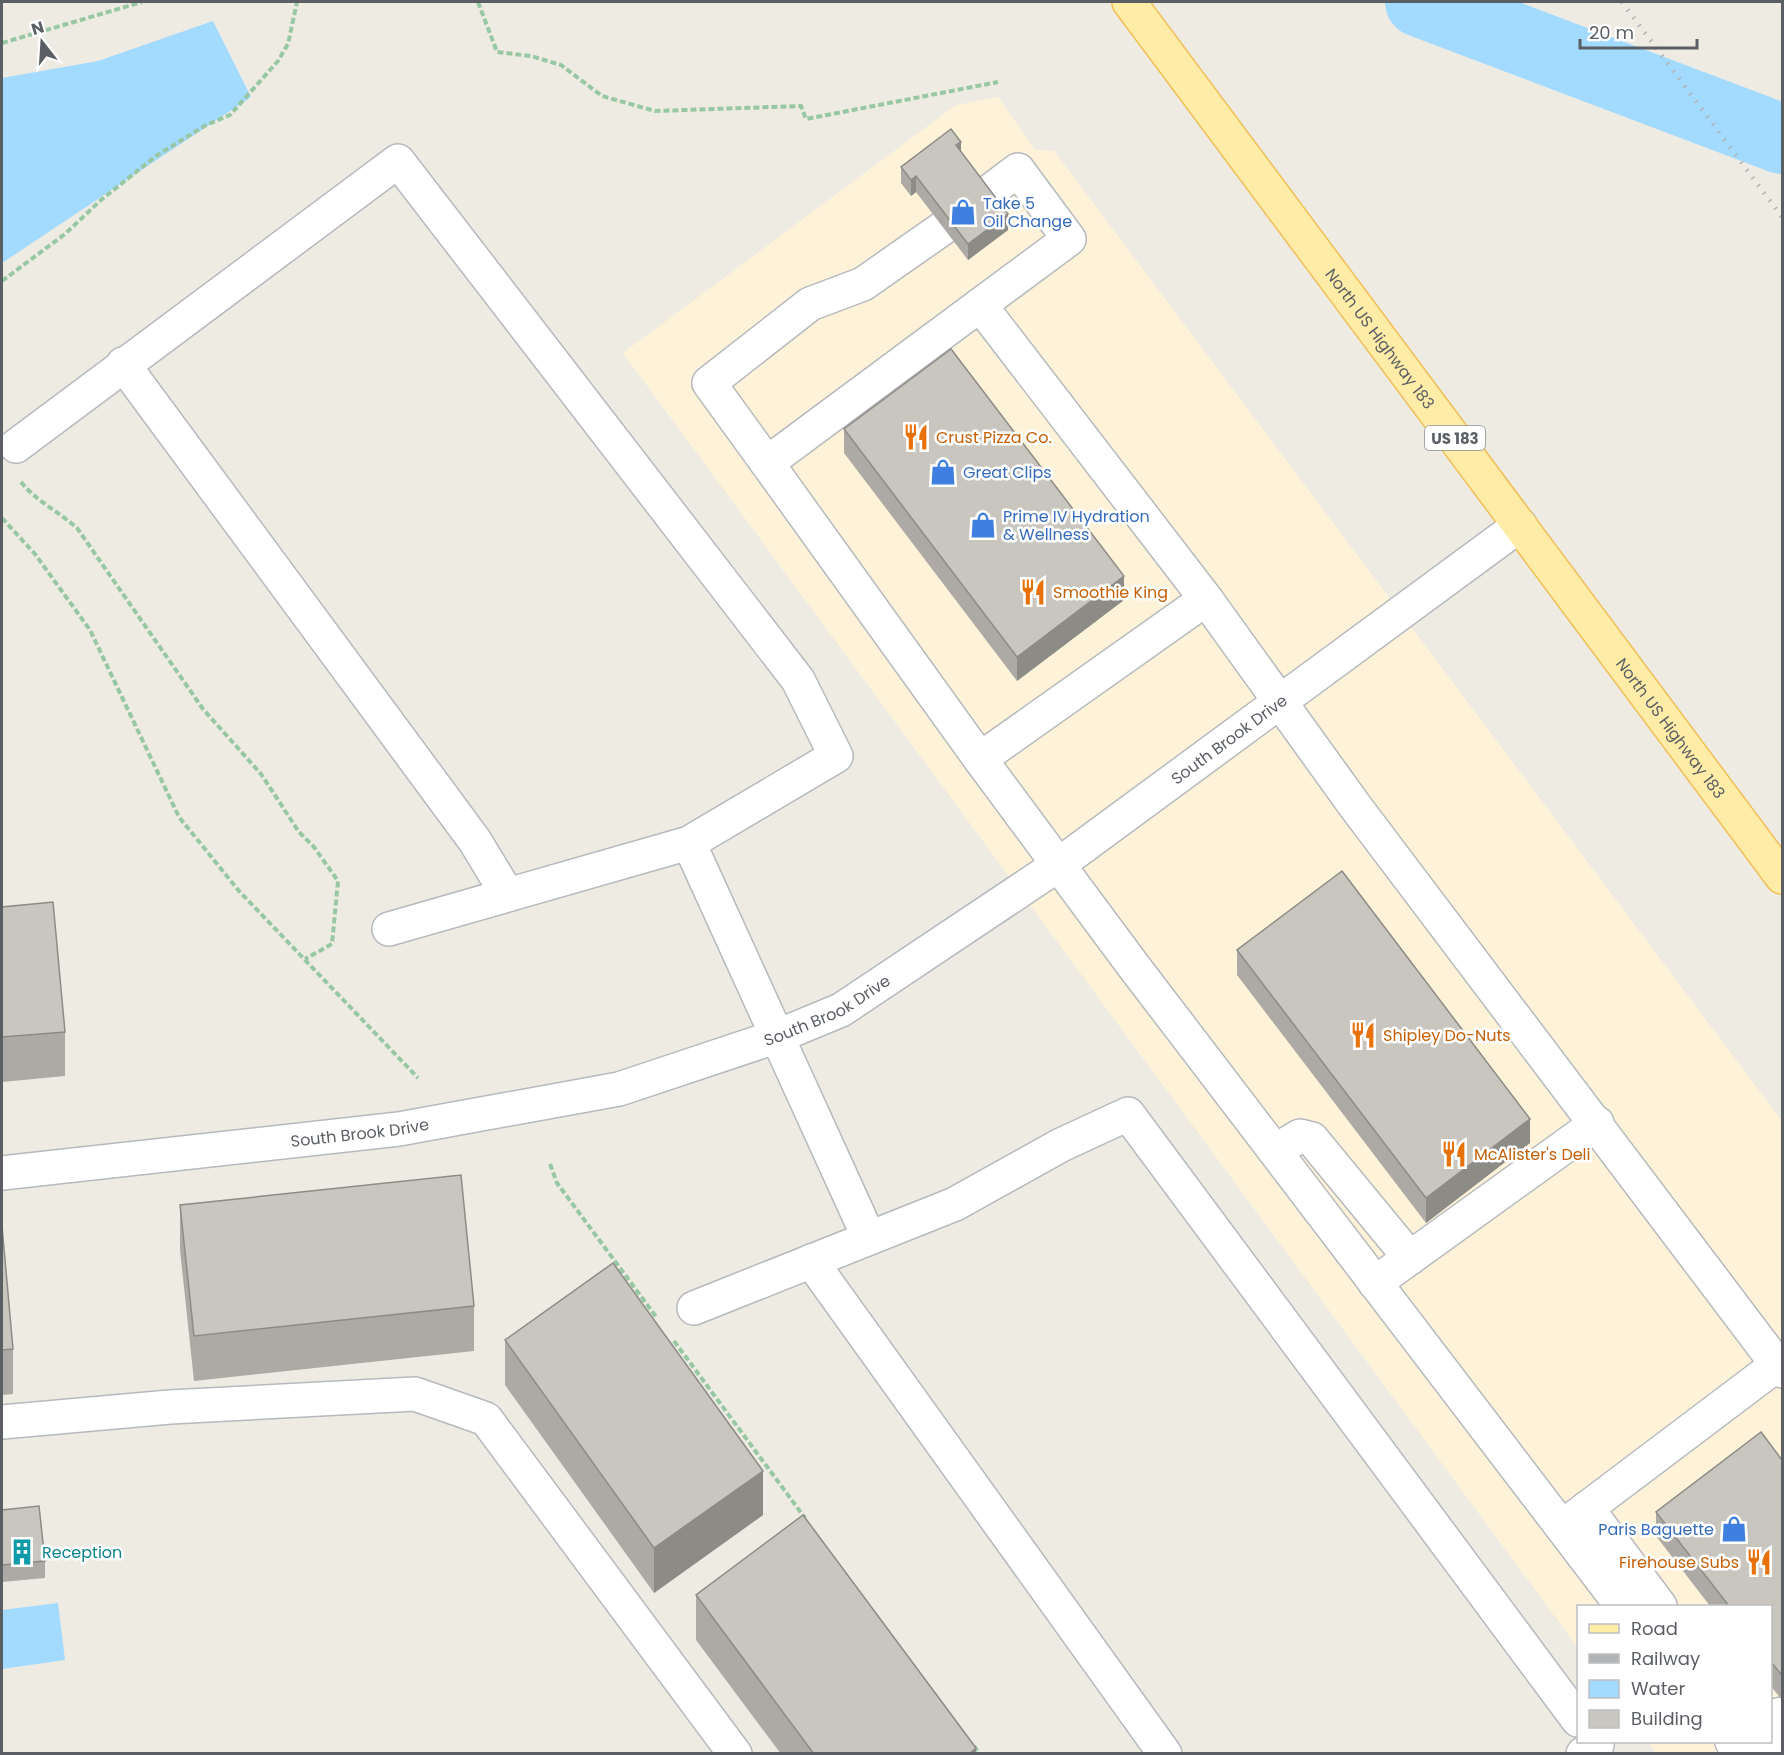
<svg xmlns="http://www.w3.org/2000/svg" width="1784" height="1755" font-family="Poppins,sans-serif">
<rect width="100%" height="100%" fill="#eeebe3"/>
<!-- commercial -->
<polygon fill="#fef3d8" points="998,97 1035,150 1054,151 1782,1121 1782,1753 1656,1753 1648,1742 1770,1742 1770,1606 1578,1606 1578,1648 623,353 956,105"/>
<!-- water -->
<g fill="#a2dbff">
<polygon points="213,21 251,97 2,263 2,78 98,61"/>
<polygon points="58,1603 65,1660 2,1669 2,1610"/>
</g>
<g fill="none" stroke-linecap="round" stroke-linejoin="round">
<!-- river -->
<polyline stroke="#a2dbff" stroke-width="70" points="1420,2 1782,139"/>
<!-- minor casing -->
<g stroke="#b6b9bd" stroke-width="36">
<g id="minor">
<polyline points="980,305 1069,239 1018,170 982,197"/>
<polyline points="123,364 475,841 507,894"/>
<polyline points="16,446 398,161 798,680 836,756 689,843 389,929"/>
<polyline points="767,463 709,383 810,304 863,284 943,228"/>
<polyline points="980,759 1206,599"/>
<polyline points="689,843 869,1238"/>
<polyline points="1275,1151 1300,1136 1312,1139 1410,1258"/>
<path id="s1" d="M2,1173L399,1129L619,1089L778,1036L841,1010L1058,865L1520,525"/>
<polyline points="811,1261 1165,1754"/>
<polyline points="1375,1283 1597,1123"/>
<polyline points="694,1308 955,1204 1061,1145 1128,1114 1578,1720"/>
<polyline points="2,1422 170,1407 415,1394 486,1419 735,1754"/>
<polyline points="1587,1508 1660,1606"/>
<polyline points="1562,1527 1782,1361"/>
<polyline points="1622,1606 1132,964 980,759 767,463 980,305 1206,599 1355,806 1782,1371"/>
<polyline points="1770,1717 1782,1714"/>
<path d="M1732,1742C1748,1751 1766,1749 1782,1743"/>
<polyline points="1583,1754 1597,1745 1595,1742"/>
</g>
</g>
<!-- major casing -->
<g stroke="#f2bf58" stroke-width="36">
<g id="major">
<path id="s2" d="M1129,2L1782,877"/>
</g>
</g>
<!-- path -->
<g stroke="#98c7a3" stroke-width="4" stroke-dasharray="6 3" stroke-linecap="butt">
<polyline points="478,2 497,52 531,56 561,65 602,96 655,111 801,106 806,119 998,82"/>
<polyline points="2,43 142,2"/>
<polyline points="2,281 65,234 101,200 156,156 206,125 230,115 278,61 288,44 297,2"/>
<path d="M21,482C36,501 59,512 77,528L203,709L261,774L299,832L314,847L338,881L332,944L305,959"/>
<polyline points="2,518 35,554 90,630 179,817 239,891 418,1078"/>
<polyline points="550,1164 557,1183 657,1318"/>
<polyline points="674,1341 805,1518"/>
<polyline points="974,1746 979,1754"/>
</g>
<!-- minor -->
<use href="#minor" stroke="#fff" stroke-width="33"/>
<!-- major -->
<use href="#major" stroke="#ffeca7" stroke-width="33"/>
<!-- rail -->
<polyline stroke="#b2b3b4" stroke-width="4.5" stroke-dasharray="1.5 8" stroke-linecap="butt" points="1622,2 1782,217"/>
</g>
<!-- wall -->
<g fill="#adaaa5">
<polygon points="961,152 1008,230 968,260 916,192 911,196 901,183 901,167"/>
<polygon points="844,429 1124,600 1017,681 844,453"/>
<polygon points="2,907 65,1032 65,1076 2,1082"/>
<polygon points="1237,950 1530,1143 1426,1223 1237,975"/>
<polygon points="180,1205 474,1306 474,1351 194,1381 180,1250"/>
<polygon points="2,1226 13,1349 13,1394 2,1395"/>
<polygon points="505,1340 763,1515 654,1593 505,1385"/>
<polygon points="1782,1460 1782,1700 1770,1685 1770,1606 1710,1606 1656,1536 1656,1512"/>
<polygon points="2,1510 45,1561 45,1578 2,1582"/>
<polygon points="696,1595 976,1754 781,1754 696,1640"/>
</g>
<!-- shaded-wall -->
<g fill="#8d8b86">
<polygon points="961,142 961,159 956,145"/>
<polygon points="916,176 916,192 911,196 911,180"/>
<polygon points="1008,214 1008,230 968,260 968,244"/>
<polygon points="1124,576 1124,600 1017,681 1017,657"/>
<polygon points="1530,1119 1530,1143 1426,1223 1426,1198"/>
<polygon points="763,1471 763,1515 654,1593 654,1548"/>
<polygon points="976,1748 976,1754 969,1754"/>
</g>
<!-- building -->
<g fill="#c9c6c0" stroke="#8d8b86" stroke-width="1.5">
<polygon points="951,129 961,142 956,145 1008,214 968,244 916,176 911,180 901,167"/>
<polygon points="951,349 1124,576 1017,657 844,429"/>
<polygon points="1342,871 1530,1119 1426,1198 1237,950"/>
<polygon points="53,902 65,1032 2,1037 2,907"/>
<polygon points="461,1175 474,1306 194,1336 180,1205"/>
<polygon points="2,1226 13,1349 2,1350"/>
<polygon points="613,1263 763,1471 654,1548 505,1340"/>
<polygon points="1761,1432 1782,1460 1782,1675 1770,1661 1770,1606 1729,1606 1656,1512"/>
<polygon points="39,1506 45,1561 2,1565 2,1510"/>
<polygon points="803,1515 976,1748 969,1754 814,1754 696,1595"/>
</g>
<!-- icons -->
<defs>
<g id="shop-bare" transform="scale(2.07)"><path d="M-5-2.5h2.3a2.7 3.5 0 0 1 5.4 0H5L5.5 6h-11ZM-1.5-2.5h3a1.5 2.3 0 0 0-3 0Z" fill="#3f7fe0" stroke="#fff" stroke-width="2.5" paint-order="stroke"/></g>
<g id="restaurant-bare" transform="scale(2.07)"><path d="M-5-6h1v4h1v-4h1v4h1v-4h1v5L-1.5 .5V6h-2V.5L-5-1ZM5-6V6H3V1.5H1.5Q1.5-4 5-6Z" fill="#e8710a" stroke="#fff" stroke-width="2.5" paint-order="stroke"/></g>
<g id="building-bare" transform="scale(2.07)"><path d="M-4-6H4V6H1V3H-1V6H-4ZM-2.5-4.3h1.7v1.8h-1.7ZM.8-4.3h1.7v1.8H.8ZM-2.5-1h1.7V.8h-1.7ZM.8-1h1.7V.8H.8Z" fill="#0f9aa8" stroke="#fff" stroke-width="2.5" paint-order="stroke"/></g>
</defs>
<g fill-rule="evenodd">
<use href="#shop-bare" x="963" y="212"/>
<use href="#restaurant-bare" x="916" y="437"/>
<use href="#shop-bare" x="943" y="472"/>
<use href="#shop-bare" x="983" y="525"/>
<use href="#restaurant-bare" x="1033" y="592"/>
<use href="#restaurant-bare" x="1363" y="1035"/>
<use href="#restaurant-bare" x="1454" y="1154"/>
<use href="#shop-bare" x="1734" y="1529"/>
<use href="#building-bare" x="22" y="1552"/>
<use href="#restaurant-bare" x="1759" y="1562"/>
</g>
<g text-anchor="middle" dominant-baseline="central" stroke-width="5" stroke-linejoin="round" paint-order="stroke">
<!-- shield labels -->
<rect fill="#fff" stroke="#8c8f92" stroke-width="1.5" x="1425" y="426" width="60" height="24" rx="4.5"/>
<g font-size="15" font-weight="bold" fill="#5b5f64">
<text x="1455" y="438">US 183</text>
</g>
<!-- shop labels -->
<g font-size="16" fill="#366cbe" stroke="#fff" text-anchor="start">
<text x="983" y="203">Take 5<tspan x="983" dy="18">Oil Change</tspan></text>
<text x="963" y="472">Great Clips</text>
<text x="1003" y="516">Prime IV Hydration<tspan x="1003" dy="18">&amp; Wellness</tspan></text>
<text x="1714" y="1529" text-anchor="end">Paris Baguette</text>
</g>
<!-- street labels -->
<g font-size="16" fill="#5b5f64" stroke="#fff">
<text stroke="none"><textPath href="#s2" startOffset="420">North US Highway 183</textPath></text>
<text stroke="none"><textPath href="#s2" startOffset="906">North US Highway 183</textPath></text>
<text stroke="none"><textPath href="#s1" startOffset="1332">South Brook Drive</textPath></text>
<text stroke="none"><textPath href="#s1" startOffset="846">South Brook Drive</textPath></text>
<text stroke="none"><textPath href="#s1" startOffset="360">South Brook Drive</textPath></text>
</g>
<!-- food labels -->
<g font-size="16" fill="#c56008" stroke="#fff" text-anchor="start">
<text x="936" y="437">Crust Pizza Co.</text>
<text x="1053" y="592">Smoothie King</text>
<text x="1383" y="1035">Shipley Do-Nuts</text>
<text x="1474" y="1154">McAlister's Deli</text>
<text x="1739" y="1562" text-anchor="end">Firehouse Subs</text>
</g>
<!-- culture labels -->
<g font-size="16" fill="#0d838f" stroke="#fff" text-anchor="start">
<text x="42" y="1552">Reception</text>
</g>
</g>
<!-- border -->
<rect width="1784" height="1755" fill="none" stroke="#5b5f64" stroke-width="6"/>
<!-- legend -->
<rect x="1577" y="1605" width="195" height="138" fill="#ffffff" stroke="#bdbfc1" stroke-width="1.5"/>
<rect x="1589" y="1624" width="30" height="9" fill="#ffeca7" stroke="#bdbfc1" stroke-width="1.5"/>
<text x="1631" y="1635" font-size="18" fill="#5b5f64">Road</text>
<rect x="1589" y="1654" width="30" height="9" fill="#b2b3b4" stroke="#bdbfc1" stroke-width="1.5"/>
<text x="1631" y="1665" font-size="18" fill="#5b5f64">Railway</text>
<rect x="1589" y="1680" width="30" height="18" fill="#a2dbff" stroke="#bdbfc1" stroke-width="1.5"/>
<text x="1631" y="1695" font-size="18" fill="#5b5f64">Water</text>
<rect x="1589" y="1710" width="30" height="18" fill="#c9c6c0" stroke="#bdbfc1" stroke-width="1.5"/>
<text x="1631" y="1725" font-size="18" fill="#5b5f64">Building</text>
<!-- north arrow -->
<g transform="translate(42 42) rotate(343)" stroke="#ffffff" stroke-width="4.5" paint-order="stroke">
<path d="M0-4.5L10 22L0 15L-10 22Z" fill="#5b5f64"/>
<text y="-9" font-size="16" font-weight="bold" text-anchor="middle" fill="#5b5f64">N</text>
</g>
<!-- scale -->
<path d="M1580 39v9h117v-9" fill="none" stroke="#5b5f64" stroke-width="3"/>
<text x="1589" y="39" font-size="18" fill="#5b5f64" stroke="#ffffff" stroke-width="4.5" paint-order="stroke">20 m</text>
</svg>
